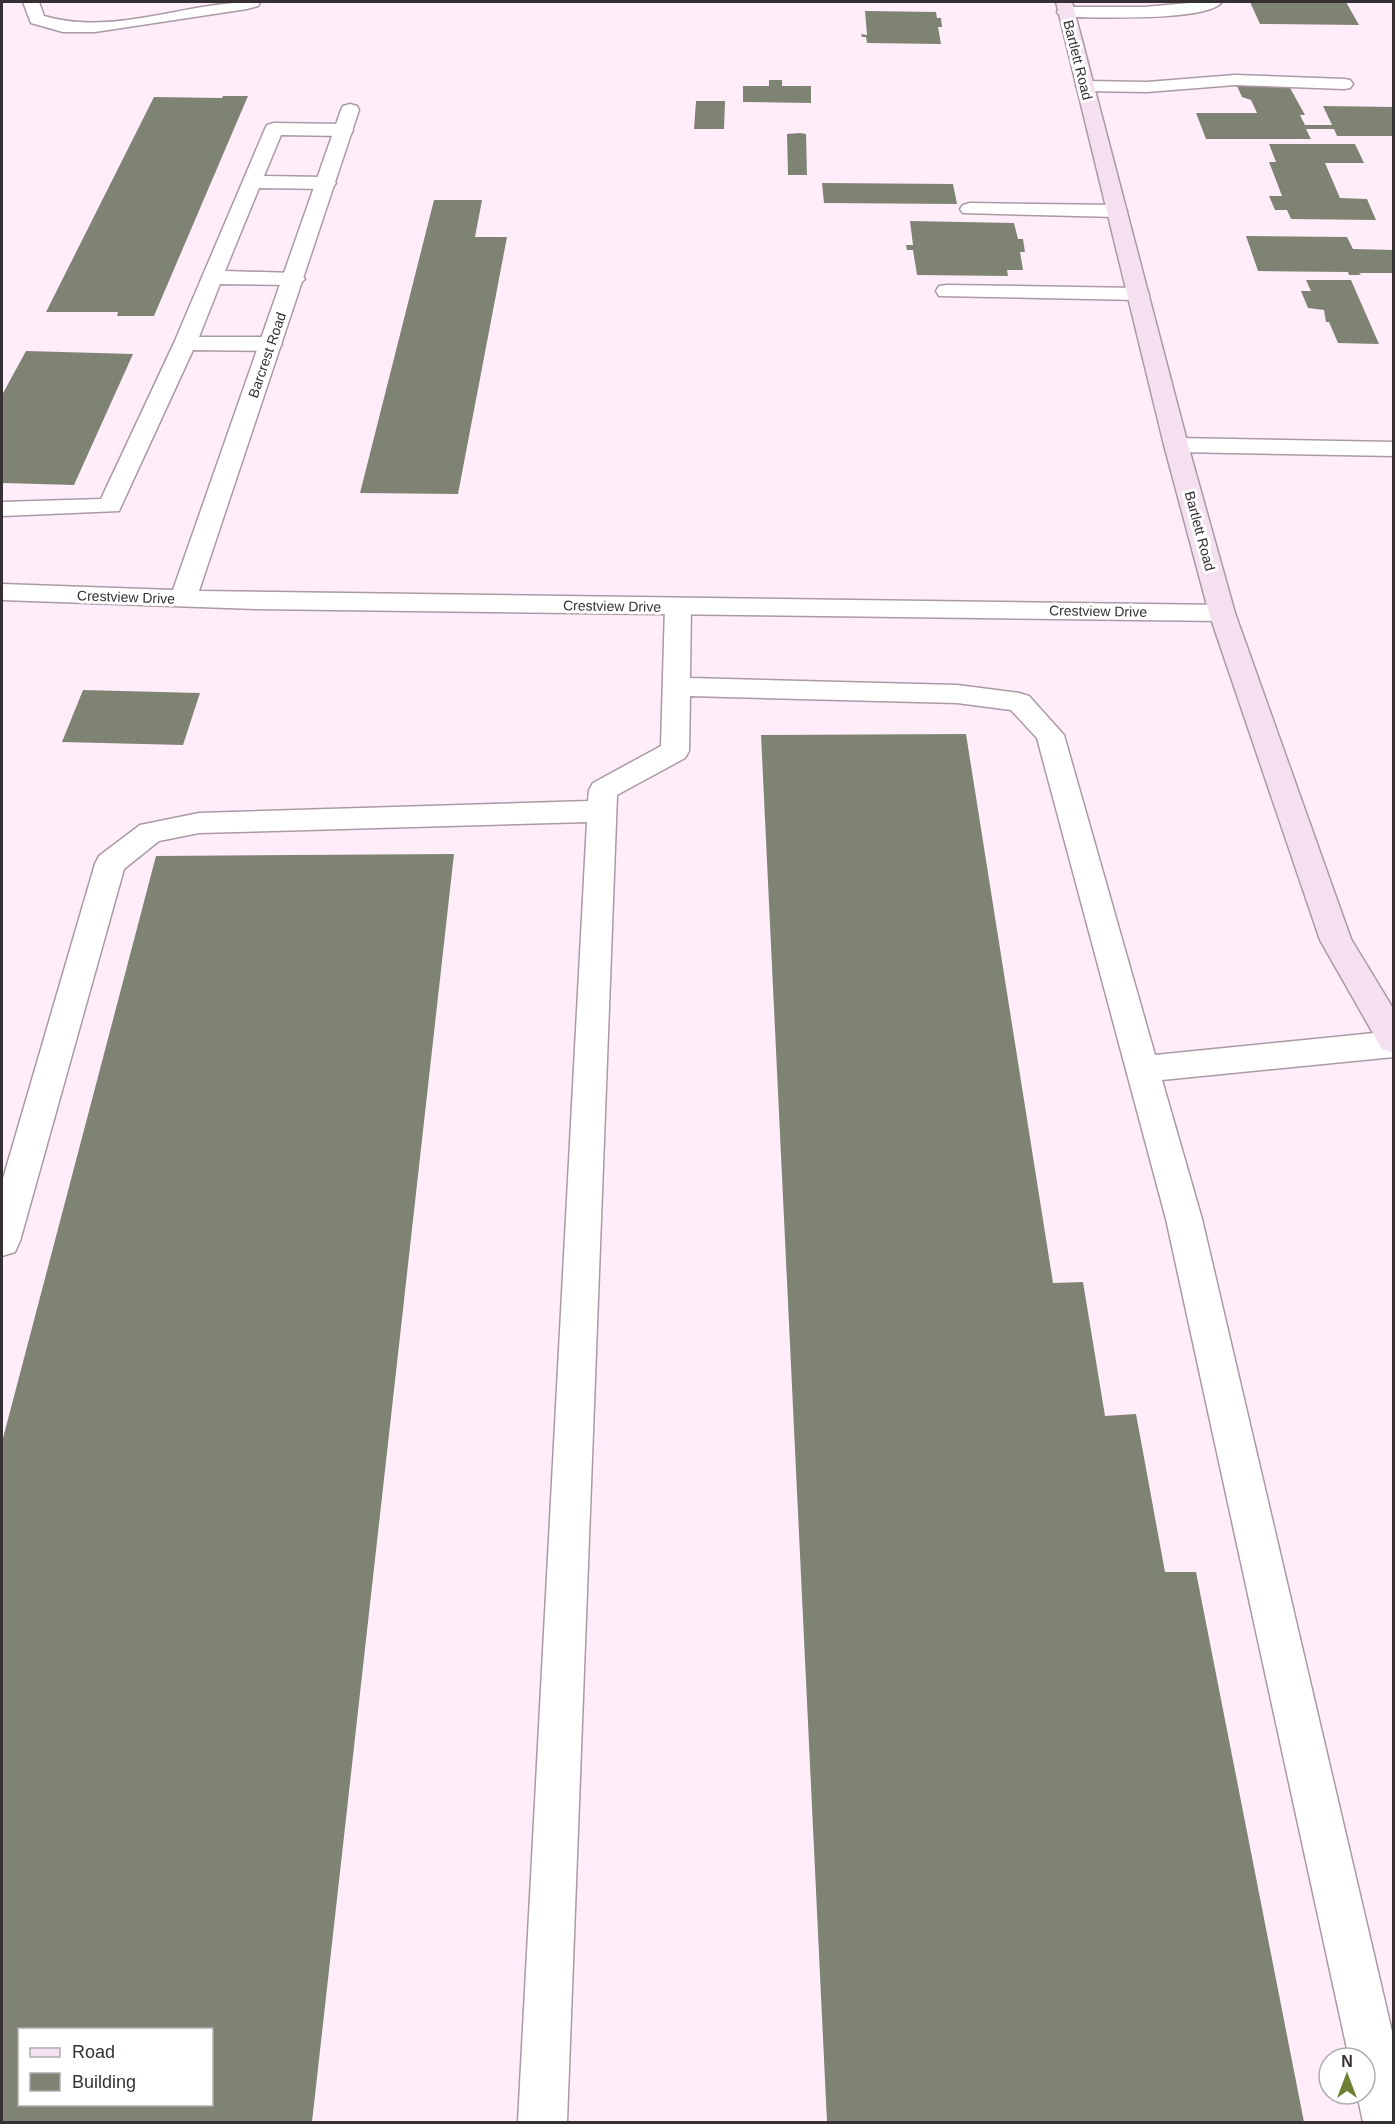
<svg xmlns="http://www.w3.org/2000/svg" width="1395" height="2124" font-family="Arial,sans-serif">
<rect width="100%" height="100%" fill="#ffeefa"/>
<!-- building -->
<g fill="#7e8374" fill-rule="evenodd">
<polygon points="1250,2 1346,2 1359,25 1260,24"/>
<polygon points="865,11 936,12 937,18 941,18 942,27 938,27 941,44 867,43 866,37 862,37 861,34 867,35"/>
<polygon points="769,80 782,80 782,86 811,86 811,103 743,102 743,86 769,86"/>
<polygon points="1237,86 1289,86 1305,115 1300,115 1305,125 1332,125 1323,106 1394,107 1394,136 1337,136 1334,129 1306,129 1311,139 1206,139 1196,113 1257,113 1251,100 1242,97"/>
<polygon points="223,96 248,96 154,316 117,316 118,312 46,312 154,97 222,98"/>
<polygon points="696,101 725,101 724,129 694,129"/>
<polygon points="800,133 806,134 807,175 788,175 787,134"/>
<polygon points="1269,144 1355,144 1364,163 1325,163 1340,198 1367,199 1376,220 1291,219 1287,210 1275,210 1269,196 1282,196 1269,162 1276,162"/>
<polygon points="822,183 953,184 957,204 824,203"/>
<polygon points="434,200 482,200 475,237 507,237 458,494 360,493"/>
<polygon points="910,221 1014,223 1018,239 1023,239 1025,252 1020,252 1023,270 1007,270 1008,276 917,275 913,250 907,250 906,245 913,245"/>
<polygon points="1246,236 1347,237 1353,249 1394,250 1394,273 1359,273 1361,275 1349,275 1348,272 1258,271"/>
<polygon points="1306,280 1351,280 1379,344 1338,343 1329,322 1326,322 1324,310 1308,308 1301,291 1311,291"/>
<polygon points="26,351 133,354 74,485 2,483 2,395"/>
<polygon points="83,690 200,693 183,745 62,742"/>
<polygon points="966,734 1053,1283 1083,1282 1105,1416 1136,1414 1165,1572 1196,1572 1304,2122 827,2122 761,735"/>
<path d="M454,854L312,2122H2V1442L156,856ZM20,2030H212V2104H20Z"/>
</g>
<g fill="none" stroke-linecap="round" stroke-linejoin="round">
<!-- lane casing -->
<g stroke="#aa9aa5" stroke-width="3">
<g id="lane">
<path d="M23,2H39L44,16C115,37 189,0 260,2L258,6L247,9L95,32H63L31,23Z"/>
<path d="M1200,2H1222C1207,22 1094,17 1066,17L1060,16L1057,12L1060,8L1066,7H1144Z"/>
<polygon points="1235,75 1344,79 1350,80 1353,84 1350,88 1344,89 1235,85 1147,92 1085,91 1079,90 1076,86 1079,82 1085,81 1147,82"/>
<polygon points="274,123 344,124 351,126 353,130 351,134 344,136 281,135 264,176 326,177 333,179 336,183 333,187 326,189 259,188 225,271 294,273 301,275 305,279 301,283 294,285 220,284 199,337 271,337 279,339 282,344 279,349 271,351 193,350 119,511 2,516 2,502 101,499 174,343 265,129 267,125"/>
<polygon points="970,203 1117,205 1124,207 1127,211 1124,215 1117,217 963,213 960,209 963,205"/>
<polygon points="947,285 1138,288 1146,289 1149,294 1146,299 1138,300 939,296 936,291 939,286"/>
<polygon points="678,598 687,600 691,606 690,678 957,685 1019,693 1029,696 1064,735 1155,1055 1394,1031 1394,1057 1162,1080 1202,1219 1394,2040 1394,2122 1363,2122 1357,2094 1365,2094 1365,2058 1349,2058 1166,1219 1037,738 1011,710 957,703 690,696 689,751 685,758 617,795 567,2122 518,2122 587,822 199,833 159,841 124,869 20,1241 15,1252 2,1256 2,1182 95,864 99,856 140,825 199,813 588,801 589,790 593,783 661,746 665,606 669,600"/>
</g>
</g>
<!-- street casing -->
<g stroke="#aa9aa5" stroke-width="3">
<g id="street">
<polygon points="350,104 357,106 359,110 199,591 1222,605 1231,607 1235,613 1231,619 1222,621 256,609 2,600 2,584 173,590 341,110 343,106"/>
<polygon points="1176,438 1394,442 1394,456 1176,452 1168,450 1164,445 1168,440"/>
</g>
</g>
<!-- secondary casing -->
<g stroke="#aa9aa5" stroke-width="3">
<polygon id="secondary" points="1056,2 1072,2 1188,445 1235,613 1351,939 1394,1010 1394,1053 1382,1049 1320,940 1209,613 1164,445"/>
</g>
<!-- lane -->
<use href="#lane" fill="#fff" fill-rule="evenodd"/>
<!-- street -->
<use href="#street" fill="#fff" fill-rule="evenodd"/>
<!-- secondary -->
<use href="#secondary" fill="#f5e0f0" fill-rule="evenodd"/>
</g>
<g text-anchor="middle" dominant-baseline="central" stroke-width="6" stroke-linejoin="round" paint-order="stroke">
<!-- far-street labels -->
<g font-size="14" fill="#363034" stroke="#fff">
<text transform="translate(1078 60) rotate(76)">Bartlett Road</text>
<text transform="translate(267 355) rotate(-71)">Barcrest Road</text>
<text transform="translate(1200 531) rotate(75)">Bartlett Road</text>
<text transform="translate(126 597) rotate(2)">Crestview Drive</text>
<text transform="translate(612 606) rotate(1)">Crestview Drive</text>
<text transform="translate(1098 611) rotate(1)">Crestview Drive</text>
</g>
</g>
<!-- border -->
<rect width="1395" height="2124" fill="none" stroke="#363034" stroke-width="6"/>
<!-- legend -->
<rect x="18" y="2028" width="195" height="78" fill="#ffffff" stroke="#afacae" stroke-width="1.5"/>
<rect x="30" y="2048" width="30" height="9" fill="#f5e0f0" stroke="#afacae" stroke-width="1.5"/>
<text x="72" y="2058" font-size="18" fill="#363034">Road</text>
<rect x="30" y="2073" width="30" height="18" fill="#7e8374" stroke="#afacae" stroke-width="1.5"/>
<text x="72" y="2088" font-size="18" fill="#363034">Building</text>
<!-- north arrow -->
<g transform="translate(1347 2076)"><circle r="28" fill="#ffffff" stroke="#afacae" stroke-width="1.5"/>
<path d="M0-4.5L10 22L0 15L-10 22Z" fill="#6c8132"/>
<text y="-9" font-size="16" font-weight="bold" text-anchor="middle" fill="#363034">N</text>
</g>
</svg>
